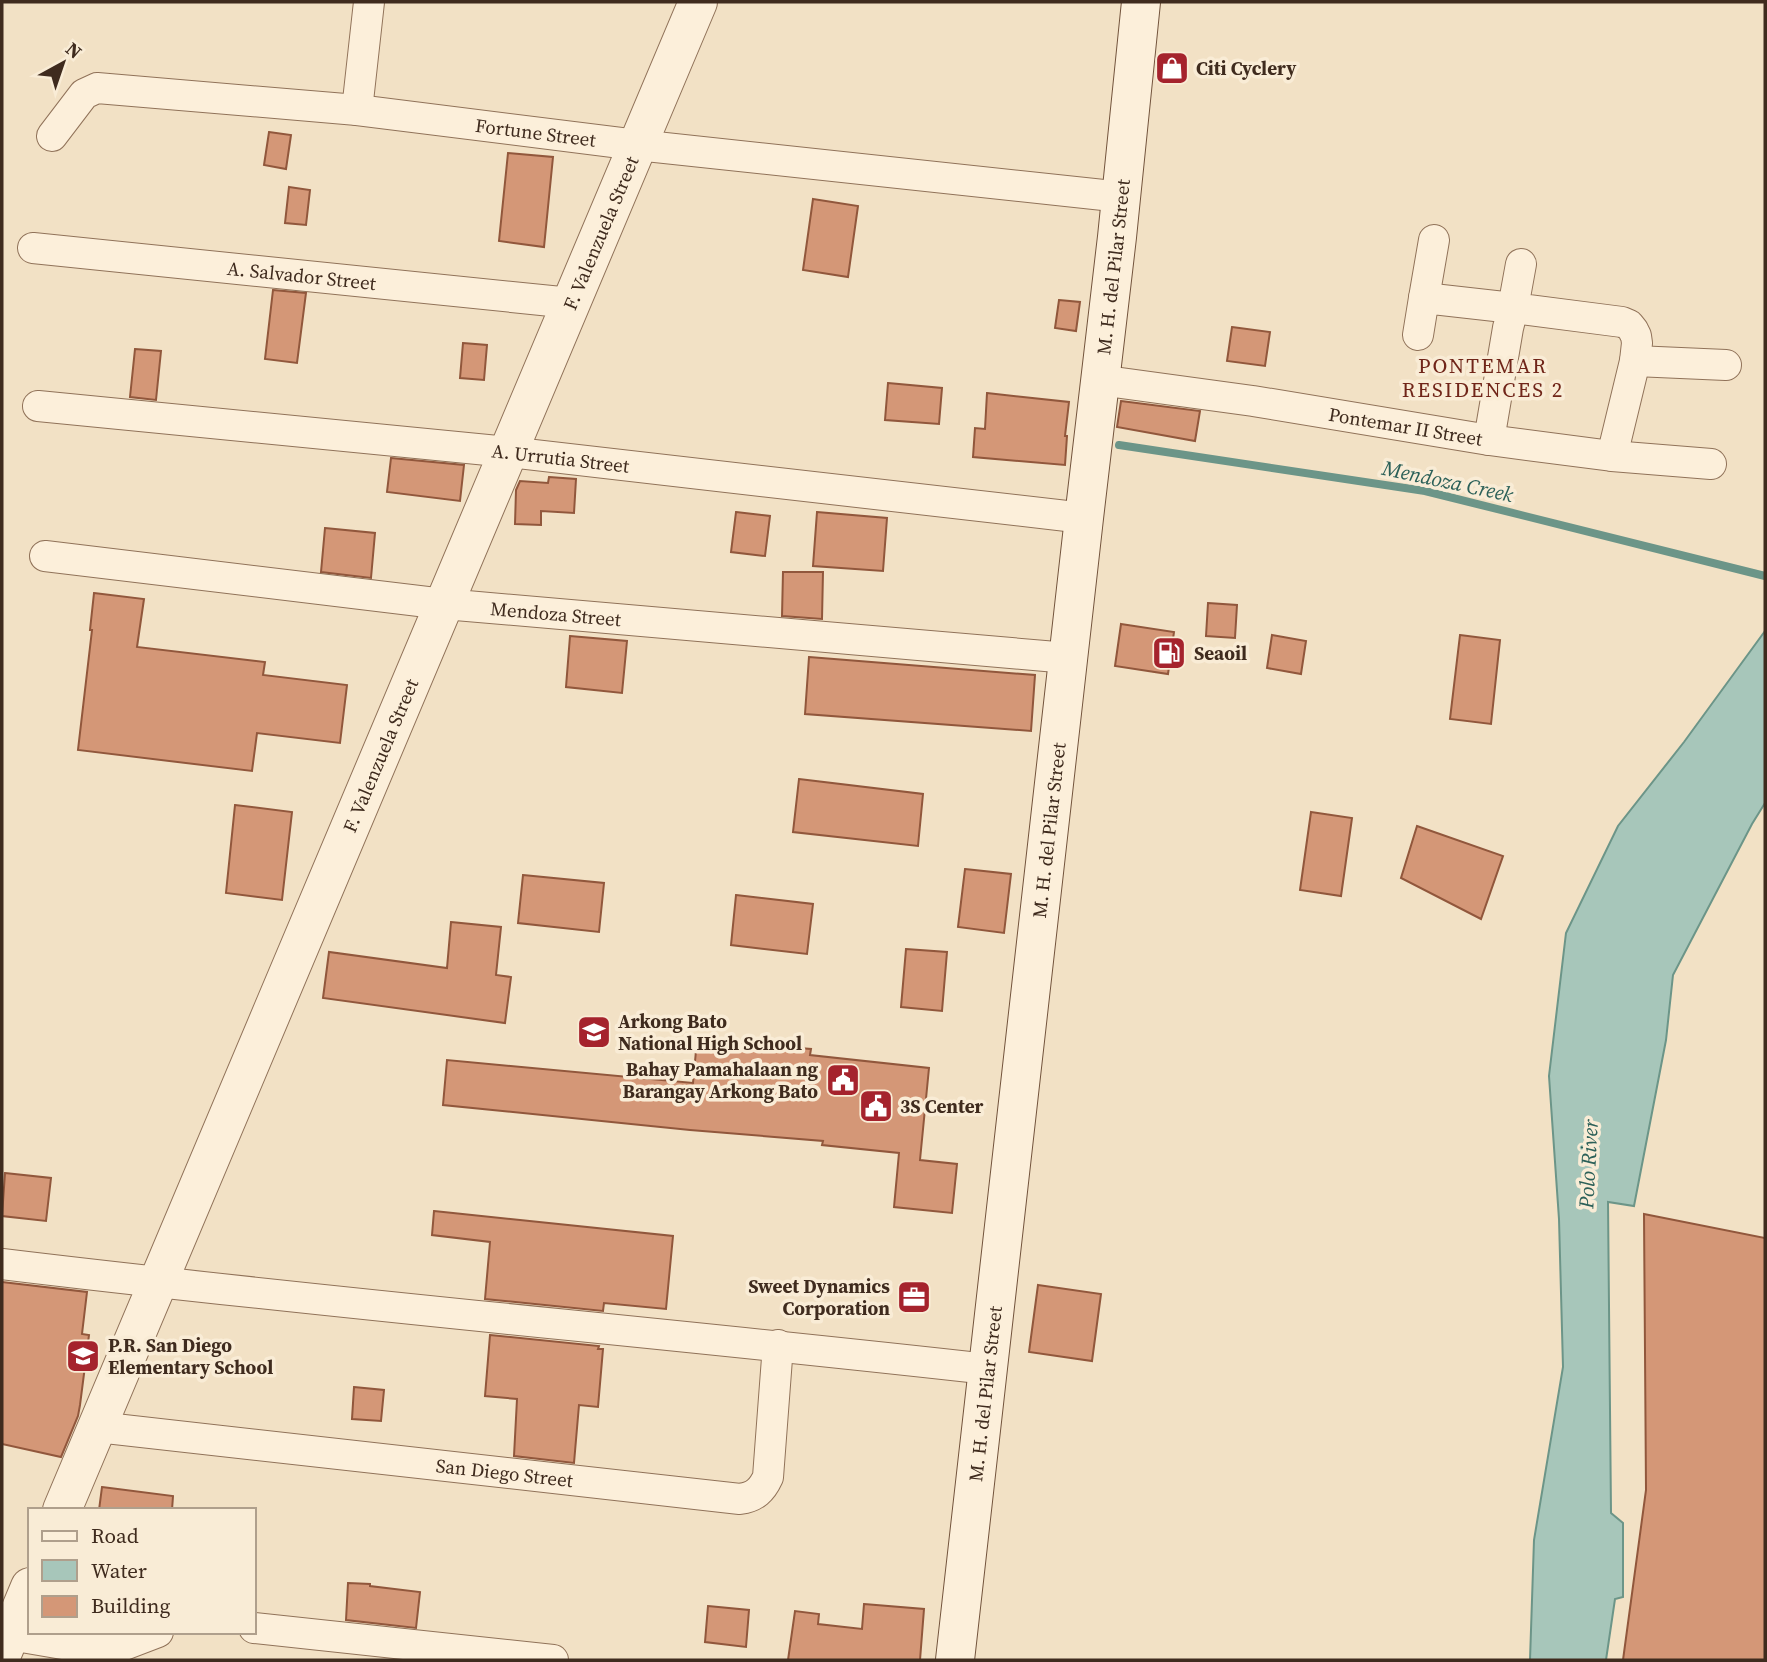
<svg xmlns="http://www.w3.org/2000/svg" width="1767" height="1662" font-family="'Source Serif 4',serif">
<rect width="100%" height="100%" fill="#f2e1c5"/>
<!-- water -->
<polygon fill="#a7c6ba" stroke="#6c9588" stroke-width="2" points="1765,631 1765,803 1752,824 1673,975 1666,1040 1634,1206 1608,1202 1611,1513 1623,1523 1623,1597 1615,1599 1606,1660 1530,1660 1534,1540 1563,1367 1559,1219 1549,1076 1566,933 1618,826 1684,742"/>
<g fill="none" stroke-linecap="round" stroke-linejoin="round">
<!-- stream -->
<polyline stroke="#6c9588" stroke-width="8" points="1119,445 1425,491 1765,576"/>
</g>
<!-- building -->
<g fill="#d49777" stroke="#91573c" stroke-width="2">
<polygon points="269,132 291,135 286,169 264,165"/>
<polygon points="508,153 553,157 544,247 499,241"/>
<polygon points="289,187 310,190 306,225 285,223"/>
<polygon points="813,199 858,206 848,277 803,270"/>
<polygon points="273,290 306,293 297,363 265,359"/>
<polygon points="1059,300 1080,302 1076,331 1055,328"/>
<polygon points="1232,327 1270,332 1265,366 1227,361"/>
<polygon points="463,343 487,345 484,380 460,378"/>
<polygon points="135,349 161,351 156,400 130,397"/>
<polygon points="888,383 942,388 939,424 885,420"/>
<polygon points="987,393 1069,402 1065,436 1067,436 1065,465 973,457 975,428 985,429"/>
<polygon points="1121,401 1200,411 1195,441 1117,427"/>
<polygon points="391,458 464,465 460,501 387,492"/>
<polygon points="549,477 576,479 574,513 541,511 541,525 515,524 516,490 520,481 548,483"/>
<polygon points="736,512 770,516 765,556 731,552"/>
<polygon points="817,512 887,518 883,571 813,566"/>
<polygon points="325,528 375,533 371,578 321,572"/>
<polygon points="783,572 823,572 822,619 782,616"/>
<polygon points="94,593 144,599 137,647 265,662 263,675 347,685 340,743 257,733 252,771 78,750 92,630 90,630"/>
<polygon points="1208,603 1237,605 1235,638 1206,636"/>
<polygon points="1121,624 1174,632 1168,674 1115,666"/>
<polygon points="1272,635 1306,641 1301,674 1267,668"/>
<polygon points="1460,635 1500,640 1491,724 1450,719"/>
<polygon points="570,636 627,641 622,693 566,687"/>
<polygon points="809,657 1035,675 1031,731 805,714"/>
<polygon points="799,779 923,794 918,846 793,832"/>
<polygon points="235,805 292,812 282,900 226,893"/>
<polygon points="1311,812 1352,818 1341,896 1300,890"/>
<polygon points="1417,826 1503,856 1481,919 1401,878"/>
<polygon points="965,869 1011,874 1004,933 958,927"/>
<polygon points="523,875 604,883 599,932 518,923"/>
<polygon points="736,895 813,904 807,954 731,945"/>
<polygon points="451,922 501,927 496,975 511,977 505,1023 323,998 329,952 447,968"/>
<polygon points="906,949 947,952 942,1011 901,1007"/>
<polygon points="697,1040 811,1049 810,1055 929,1068 920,1160 957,1164 952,1213 894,1207 899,1153 822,1145 823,1141 690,1130 443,1105 447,1060 693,1083"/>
<polygon points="5,1173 51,1178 46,1221 2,1216"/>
<polygon points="434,1211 673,1236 666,1309 604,1303 603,1311 485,1299 490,1242 432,1235"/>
<polygon points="1644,1214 1765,1238 1765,1660 1623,1660 1646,1490"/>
<polygon points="2,1282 87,1292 82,1334 89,1335 80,1405 78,1416 61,1457 2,1444"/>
<polygon points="1038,1285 1101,1294 1092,1361 1029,1352"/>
<polygon points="490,1335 599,1346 598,1349 603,1349 598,1407 579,1405 574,1463 514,1456 517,1399 485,1396"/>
<polygon points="354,1387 384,1390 381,1421 352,1419"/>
<polygon points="102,1487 173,1496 172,1510 99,1510"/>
<polygon points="348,1583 370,1584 370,1586 420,1592 416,1628 346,1620"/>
<polygon points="864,1604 924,1609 920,1660 788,1660 795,1611 819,1614 818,1624 862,1629"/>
<polygon points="708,1606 749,1610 746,1647 705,1642"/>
</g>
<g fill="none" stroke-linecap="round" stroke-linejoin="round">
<!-- minor casing -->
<g stroke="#907259" stroke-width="32">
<g id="minor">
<polyline points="357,110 369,2"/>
<path id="s1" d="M52,136L84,94L97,88L357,110L637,145L1122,197"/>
<path id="s2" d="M33,248L571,303"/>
<polyline points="1521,264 1513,308 1622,322 1629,325 1633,330 1636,336 1637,343 1635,361 1612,456"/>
<polyline points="1424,298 1434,240"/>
<polyline points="1418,335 1424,298 1513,308 1508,328 1489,440"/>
<polyline points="1635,361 1726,365"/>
<path id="s3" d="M1099,380L1253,401L1489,440L1612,456L1711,464"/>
<path id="s4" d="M38,406L508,452L1084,518"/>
<path id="s5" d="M45,556L444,604L1068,658"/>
<path d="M2,1264C330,1304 659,1332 988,1369"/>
<path id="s6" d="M97,1427L740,1499C755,1497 762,1490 768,1477L778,1345"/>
<polyline points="254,1628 553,1660"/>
<polyline points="10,1635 98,1650 111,1650 158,1632"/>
</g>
</g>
<!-- tertiary casing -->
<g stroke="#907259" stroke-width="40">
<g id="tertiary">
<path id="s7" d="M62,1510L698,2"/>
<polyline points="2,1654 30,1587"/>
</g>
</g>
<!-- secondary casing -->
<g stroke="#72533c" stroke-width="40">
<g id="secondary">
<path id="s8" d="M955,1660L1084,518L1117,237L1141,2"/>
</g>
</g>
<!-- minor -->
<use href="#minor" stroke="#fcefda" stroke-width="30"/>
<!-- tertiary -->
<use href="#tertiary" stroke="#fcefda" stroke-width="38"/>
<!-- secondary -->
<use href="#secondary" stroke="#fcefda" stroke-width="38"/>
</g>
<!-- icons -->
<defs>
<g id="shop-square" transform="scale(1.75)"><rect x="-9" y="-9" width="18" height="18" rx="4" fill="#a5232d" stroke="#f9ecd6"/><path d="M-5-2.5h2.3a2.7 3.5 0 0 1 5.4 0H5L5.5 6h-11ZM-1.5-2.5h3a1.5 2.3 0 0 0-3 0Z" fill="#fff"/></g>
<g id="fuel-square" transform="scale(1.75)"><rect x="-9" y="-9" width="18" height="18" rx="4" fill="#a5232d" stroke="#f9ecd6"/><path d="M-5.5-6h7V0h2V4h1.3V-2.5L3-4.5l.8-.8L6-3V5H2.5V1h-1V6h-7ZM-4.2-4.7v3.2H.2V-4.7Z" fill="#fff"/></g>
<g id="school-square" transform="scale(1.75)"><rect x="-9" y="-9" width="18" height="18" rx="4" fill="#a5232d" stroke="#f9ecd6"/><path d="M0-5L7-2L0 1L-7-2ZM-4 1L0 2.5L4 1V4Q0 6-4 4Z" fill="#fff"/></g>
<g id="civic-square" transform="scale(1.75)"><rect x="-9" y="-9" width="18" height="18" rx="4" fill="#a5232d" stroke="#f9ecd6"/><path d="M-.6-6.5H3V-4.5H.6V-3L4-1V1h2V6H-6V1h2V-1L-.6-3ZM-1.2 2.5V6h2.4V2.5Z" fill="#fff"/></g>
<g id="office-square" transform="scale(1.75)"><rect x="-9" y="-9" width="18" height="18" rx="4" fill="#a5232d" stroke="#f9ecd6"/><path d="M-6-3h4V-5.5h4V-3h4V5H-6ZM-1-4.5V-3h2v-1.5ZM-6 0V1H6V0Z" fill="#fff"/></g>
</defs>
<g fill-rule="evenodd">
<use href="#shop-square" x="1172" y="68"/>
<use href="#fuel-square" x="1169" y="653"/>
<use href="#school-square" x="594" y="1032"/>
<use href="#civic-square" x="843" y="1080"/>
<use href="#civic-square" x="876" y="1106"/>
<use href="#office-square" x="914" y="1297"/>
<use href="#school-square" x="83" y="1356"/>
</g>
<g text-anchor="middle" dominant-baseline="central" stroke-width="7" stroke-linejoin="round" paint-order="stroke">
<!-- poi labels -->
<g font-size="19" font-weight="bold" fill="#3f2b1e" stroke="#f9ecd6" text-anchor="start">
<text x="1196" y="68">Citi Cyclery</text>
<text x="1194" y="653">Seaoil</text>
<text x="618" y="1021">Arkong Bato<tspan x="618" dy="22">National High School</tspan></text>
<text x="818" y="1069" text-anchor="end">Bahay Pamahalaan ng<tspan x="818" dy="22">Barangay Arkong Bato</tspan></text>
<text x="900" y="1106">3S Center</text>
<text x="890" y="1286" text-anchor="end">Sweet Dynamics<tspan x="890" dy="22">Corporation</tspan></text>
<text x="108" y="1345">P.R. San Diego<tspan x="108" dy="22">Elementary School</tspan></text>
</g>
<!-- street labels -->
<g font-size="19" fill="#3f2b1e" stroke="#f9ecd6">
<text stroke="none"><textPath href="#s1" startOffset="508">Fortune Street</textPath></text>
<text stroke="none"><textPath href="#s7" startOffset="1386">F. Valenzuela Street</textPath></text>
<text stroke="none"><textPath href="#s8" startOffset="1402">M. H. del Pilar Street</textPath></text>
<text stroke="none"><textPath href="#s2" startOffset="270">A. Salvador Street</textPath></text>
<text stroke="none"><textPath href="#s3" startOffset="310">Pontemar II Street</textPath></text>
<text stroke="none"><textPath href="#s4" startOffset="525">A. Urrutia Street</textPath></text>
<text stroke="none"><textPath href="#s5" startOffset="514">Mendoza Street</textPath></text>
<text stroke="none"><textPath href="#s7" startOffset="819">F. Valenzuela Street</textPath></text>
<text stroke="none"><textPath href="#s8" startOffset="835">M. H. del Pilar Street</textPath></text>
<text stroke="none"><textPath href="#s8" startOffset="268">M. H. del Pilar Street</textPath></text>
<text stroke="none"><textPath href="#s6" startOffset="410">San Diego Street</textPath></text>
</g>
<!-- neighbourhood labels -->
<g font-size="21" letter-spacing="2" fill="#702519" stroke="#f9ecd6">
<text x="1483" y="365">PONTEMAR<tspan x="1483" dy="24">RESIDENCES 2</tspan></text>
</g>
<!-- water labels -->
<g font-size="21" font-style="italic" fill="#2c6058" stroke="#f9ecd6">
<text transform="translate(1448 481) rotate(12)">Mendoza Creek</text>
<text transform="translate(1588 1164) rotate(-87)">Polo River</text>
</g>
</g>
<!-- border -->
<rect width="1767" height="1662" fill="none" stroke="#3f2b1e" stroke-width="7"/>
<!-- legend -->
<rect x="28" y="1508" width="228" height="126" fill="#f9ecd6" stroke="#af9f8c" stroke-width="2"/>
<rect x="42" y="1531" width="35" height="10" fill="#fcefda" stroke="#af9f8c" stroke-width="2"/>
<text x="91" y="1543" font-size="21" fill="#3f2b1e">Road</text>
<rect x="42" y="1560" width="35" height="21" fill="#a7c6ba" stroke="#af9f8c" stroke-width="2"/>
<text x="91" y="1578" font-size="21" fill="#3f2b1e">Water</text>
<rect x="42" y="1596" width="35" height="21" fill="#d49777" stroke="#af9f8c" stroke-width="2"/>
<text x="91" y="1613" font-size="21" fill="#3f2b1e">Building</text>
<!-- north arrow -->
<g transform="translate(63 63) rotate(40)" stroke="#f9ecd6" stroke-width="5" paint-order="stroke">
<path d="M0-5L12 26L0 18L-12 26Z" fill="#3f2b1e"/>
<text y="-10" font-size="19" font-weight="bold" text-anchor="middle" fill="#3f2b1e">N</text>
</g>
</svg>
